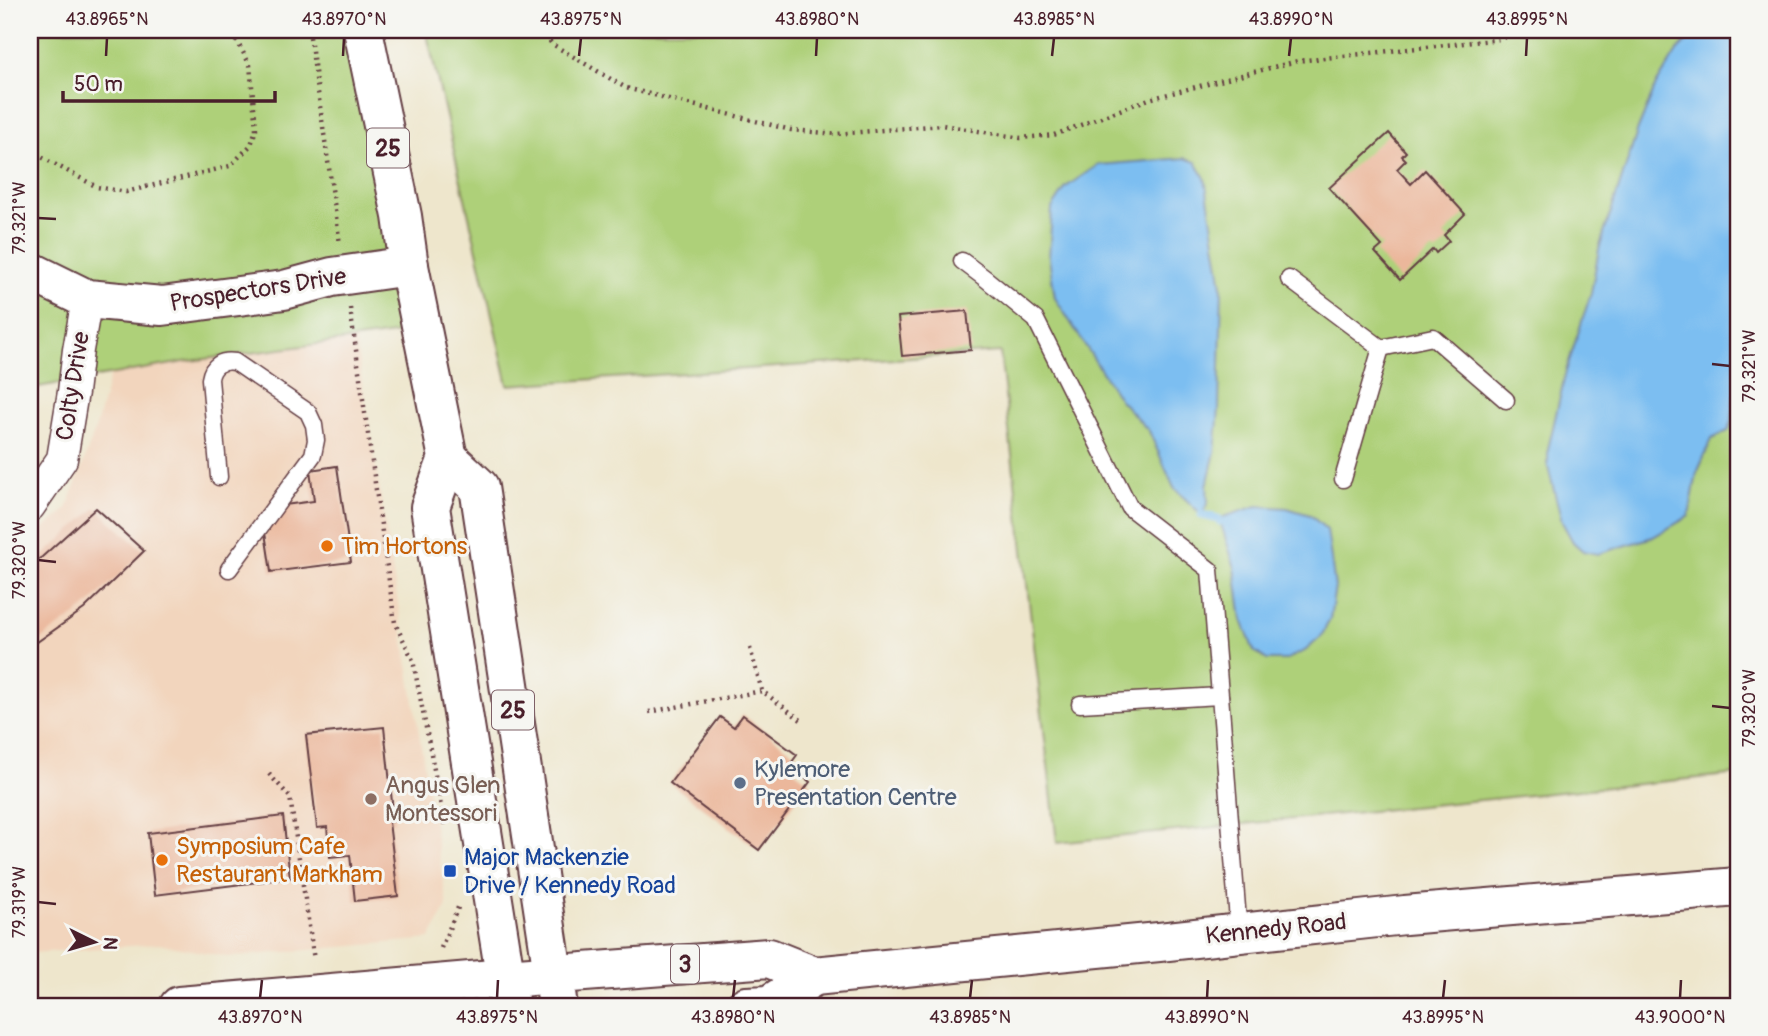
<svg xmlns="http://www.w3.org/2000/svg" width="1768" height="1036" font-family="Pangolin,sans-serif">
<rect width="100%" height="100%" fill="#f6f6f2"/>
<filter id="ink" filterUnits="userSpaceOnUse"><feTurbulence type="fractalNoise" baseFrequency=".0143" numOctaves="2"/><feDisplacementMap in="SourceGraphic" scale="14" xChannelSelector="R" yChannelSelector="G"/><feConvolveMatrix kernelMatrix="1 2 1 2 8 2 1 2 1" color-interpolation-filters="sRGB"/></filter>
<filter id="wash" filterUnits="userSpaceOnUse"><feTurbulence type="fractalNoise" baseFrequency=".00686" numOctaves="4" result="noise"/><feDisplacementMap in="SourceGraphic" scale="28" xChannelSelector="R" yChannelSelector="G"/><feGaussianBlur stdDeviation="1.57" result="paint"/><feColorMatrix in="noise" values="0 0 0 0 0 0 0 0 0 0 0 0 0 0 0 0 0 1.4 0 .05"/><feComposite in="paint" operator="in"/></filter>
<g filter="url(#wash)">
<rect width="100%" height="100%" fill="#eee6cc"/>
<!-- built -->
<polygon fill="#f2d5bd" points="355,338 447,906 430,939 230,957 158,944 30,953 30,540 67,509 95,430 114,360"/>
<!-- green -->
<g fill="#aed079" stroke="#7c7852" stroke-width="2">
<polygon points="30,30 371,30 432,329 190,361 38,387 30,383"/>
<polygon points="426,30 1738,30 1738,774 1057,843 1000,352 508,385"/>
</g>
<!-- water -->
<g fill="#7cbef1" stroke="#636e8e" stroke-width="2">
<polygon points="1708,30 1738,30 1738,392 1734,395 1732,422 1728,431 1712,439 1697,473 1689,516 1653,537 1598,554 1583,551 1573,542 1562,522 1548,467 1548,449 1566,371 1591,293 1599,249 1638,129 1656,85 1677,51 1690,38"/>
<polygon points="1185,158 1196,162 1205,178 1222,286 1219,409 1215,452 1207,486 1208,503 1202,515 1174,488 1149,431 1120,400 1055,298 1049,258 1052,208 1066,187 1098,165"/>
<polygon points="1257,506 1287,508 1310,515 1327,530 1335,587 1330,619 1321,637 1305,651 1285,660 1267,660 1254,651 1242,620 1235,568 1220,521 1223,517"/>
</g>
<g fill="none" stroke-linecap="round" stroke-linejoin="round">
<!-- stream -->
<polyline stroke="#7cbef1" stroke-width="9" points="1202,515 1218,519 1220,521"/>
</g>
<g id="blocks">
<!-- building -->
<g fill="#ebb79b">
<polygon points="1389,133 1406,152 1402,156 1406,160 1397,169 1411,184 1425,170 1465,214 1444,235 1449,241 1436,253 1433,249 1400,280 1375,252 1382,246 1329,188"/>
<polygon points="967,311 971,350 902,356 898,317"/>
<polygon points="337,466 351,562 271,572 264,526 285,505 314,501 310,470"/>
<polygon points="96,508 144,551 84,609 30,647 30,564 42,557"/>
<polygon points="743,715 797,755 789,766 810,782 759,850 670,783 720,717 734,727"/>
<polygon points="384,727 394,821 389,822 398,896 355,901 350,855 330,857 327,827 317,828 306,735"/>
<polygon points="283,816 290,878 155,895 148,833"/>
</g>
</g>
</g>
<g filter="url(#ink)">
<use href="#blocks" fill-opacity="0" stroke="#633d43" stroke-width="2"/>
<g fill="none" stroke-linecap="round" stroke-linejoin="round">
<!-- service casing -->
<g stroke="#633d43" stroke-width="19">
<g id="service">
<polyline points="962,261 986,279 1036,320 1130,508 1210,570 1239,933"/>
<polyline points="1289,279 1381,348 1433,337 1506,400"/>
<path d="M219,477L210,379C212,365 222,360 235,362L308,412L314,425L316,440L313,455L229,569"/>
<polyline points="1343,479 1381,348"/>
<polyline points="1080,704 1220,696"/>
</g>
</g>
<!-- minor casing -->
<g stroke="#633d43" stroke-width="33">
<polyline id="minor" points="30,506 62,459 73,392 78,350 87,299"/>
</g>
<!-- tertiary casing -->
<g stroke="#633d43" stroke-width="42">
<polyline id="tertiary" points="30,271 87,299 162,306 284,290 332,277 409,266"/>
</g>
<!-- secondary casing -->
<g stroke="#633d43" stroke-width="42">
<polyline id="secondary" points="814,976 1159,942 1405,915 1738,887"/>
</g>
<!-- primary casing -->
<g stroke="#633d43" stroke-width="42">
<g id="primary">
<polyline points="363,30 402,216 409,266 448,458 430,507 510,1006"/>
<polyline points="448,458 479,487 558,1006"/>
<polyline points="179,1006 505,978 769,958 814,976"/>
<polyline points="746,1006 769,1005 814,976"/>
</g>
</g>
<!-- path -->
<g stroke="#633d43" stroke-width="4.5" stroke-dasharray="2 5" stroke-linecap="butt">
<polyline points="309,30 340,244"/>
<polyline points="541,30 552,44 626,88 791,130 837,134 942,125 1021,138 1054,135 1149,99 1297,61 1502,39 1516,30"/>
<polyline points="30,151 97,187 126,192 230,166 251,145 256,129 250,65 238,43 225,30"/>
<polyline points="350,308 395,623 413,660 445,827"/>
<polyline points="750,648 762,691 801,720"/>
<polyline points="649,712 762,691"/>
<polyline points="269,774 290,797 314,960"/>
<polyline points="441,948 459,905"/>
</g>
<!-- service -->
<use href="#service" stroke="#fff" stroke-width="16"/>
<!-- minor -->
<use href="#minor" stroke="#fff" stroke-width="30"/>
<!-- tertiary -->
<use href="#tertiary" stroke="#fff" stroke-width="38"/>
<!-- secondary -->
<use href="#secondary" stroke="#fff" stroke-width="38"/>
<!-- primary -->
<use href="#primary" stroke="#fff" stroke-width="38"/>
</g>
</g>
<!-- ticks -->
<path fill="none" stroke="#4a1f2b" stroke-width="2.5" d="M106,56L107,38M343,56L344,38M579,56L581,38M816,56L817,38M1052,56L1054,38M1289,56L1291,38M1526,56L1527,38M38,218L56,219M1712,364L1730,366M38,560L56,562M1712,706L1730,708M38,902L56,904M260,998L262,980M497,998L498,980M733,998L735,980M970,998L972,980M1207,998L1208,980M1443,998L1445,980M1680,998L1681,980"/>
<!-- markers -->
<g fill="#e8710a" stroke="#f6f6f2" stroke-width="2.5">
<circle cx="327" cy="546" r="7"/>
<circle cx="162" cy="860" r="7"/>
</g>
<circle fill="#5c6f8a" stroke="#f6f6f2" stroke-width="2.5" cx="740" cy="783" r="7"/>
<circle fill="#8d6e63" stroke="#f6f6f2" stroke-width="2.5" cx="371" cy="799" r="7"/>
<rect fill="#1a4fb4" stroke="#f6f6f2" stroke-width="2.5" x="443" y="864" width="14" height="14" rx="3.5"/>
<g text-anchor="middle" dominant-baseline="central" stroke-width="6" stroke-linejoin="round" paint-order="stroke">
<!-- shield labels -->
<g fill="#f6f6f2" stroke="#7e6067" stroke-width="2">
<rect x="367" y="128.5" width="42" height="39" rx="5"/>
<rect x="492" y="690.5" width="42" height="39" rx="5"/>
<rect x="671" y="944.5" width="28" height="39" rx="5"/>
</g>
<g font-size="23" font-weight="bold" fill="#4a1f2b">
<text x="388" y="148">25</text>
<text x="513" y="710">25</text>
<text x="685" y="964">3</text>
</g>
<!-- street labels -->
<g font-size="24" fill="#4a1f2b" stroke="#f6f6f2">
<text transform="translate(258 290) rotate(-9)">Prospectors Drive</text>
<text transform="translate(73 386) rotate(-81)">Colty Drive</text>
<text transform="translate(1276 929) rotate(-6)">Kennedy Road</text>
</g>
<!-- food labels -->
<g font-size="24" fill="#c56008" stroke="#f6f6f2" text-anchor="start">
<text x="341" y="546">Tim Hortons</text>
<text x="176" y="846">Symposium Cafe<tspan x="176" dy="28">Restaurant Markham</tspan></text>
</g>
<!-- service labels -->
<g font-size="24" fill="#4e5e75" stroke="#f6f6f2" text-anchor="start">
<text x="754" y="769">Kylemore<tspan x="754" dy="28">Presentation Centre</tspan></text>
</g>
<!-- education labels -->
<g font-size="24" fill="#785e54" stroke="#f6f6f2" text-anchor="start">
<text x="385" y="785">Angus Glen<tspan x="385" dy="28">Montessori</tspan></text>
</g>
<!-- transit labels -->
<g font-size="24" fill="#164399" stroke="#f6f6f2" text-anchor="start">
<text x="464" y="857">Major Mackenzie<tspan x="464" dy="28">Drive / Kennedy Road</tspan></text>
</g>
</g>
<!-- margin -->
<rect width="1768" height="1036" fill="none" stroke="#f6f6f2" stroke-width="77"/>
<!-- north arrow -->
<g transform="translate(94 942) rotate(95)" stroke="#f6f6f2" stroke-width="5" paint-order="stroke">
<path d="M0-5L12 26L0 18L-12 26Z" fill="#4a1f2b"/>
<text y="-10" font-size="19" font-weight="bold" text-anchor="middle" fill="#4a1f2b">N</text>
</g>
<!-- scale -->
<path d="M63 91v10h212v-10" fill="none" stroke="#4a1f2b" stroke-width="3.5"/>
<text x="74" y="91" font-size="21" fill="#4a1f2b" stroke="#f6f6f2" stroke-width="5" paint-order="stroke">50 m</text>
<rect x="38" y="38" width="1692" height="960" fill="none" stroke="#4a1f2b" stroke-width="2.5"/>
<g font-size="18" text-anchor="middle" fill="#4a1f2b">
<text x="107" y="25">43.8965°N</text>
<text x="344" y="25">43.8970°N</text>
<text x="581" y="25">43.8975°N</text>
<text x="817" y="25">43.8980°N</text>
<text x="1054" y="25">43.8985°N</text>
<text x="1291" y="25">43.8990°N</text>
<text x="1527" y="25">43.8995°N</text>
<text transform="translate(19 218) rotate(-90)" y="6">79.321°W</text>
<text transform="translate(1749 366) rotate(-90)" y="6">79.321°W</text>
<text transform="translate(19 560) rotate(-90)" y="6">79.320°W</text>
<text transform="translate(1749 708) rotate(-90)" y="6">79.320°W</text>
<text transform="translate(19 902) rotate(-90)" y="6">79.319°W</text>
<text x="260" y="1023">43.8970°N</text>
<text x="497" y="1023">43.8975°N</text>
<text x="733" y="1023">43.8980°N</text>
<text x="970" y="1023">43.8985°N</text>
<text x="1207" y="1023">43.8990°N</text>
<text x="1443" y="1023">43.8995°N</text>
<text x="1680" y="1023">43.9000°N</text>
</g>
</svg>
